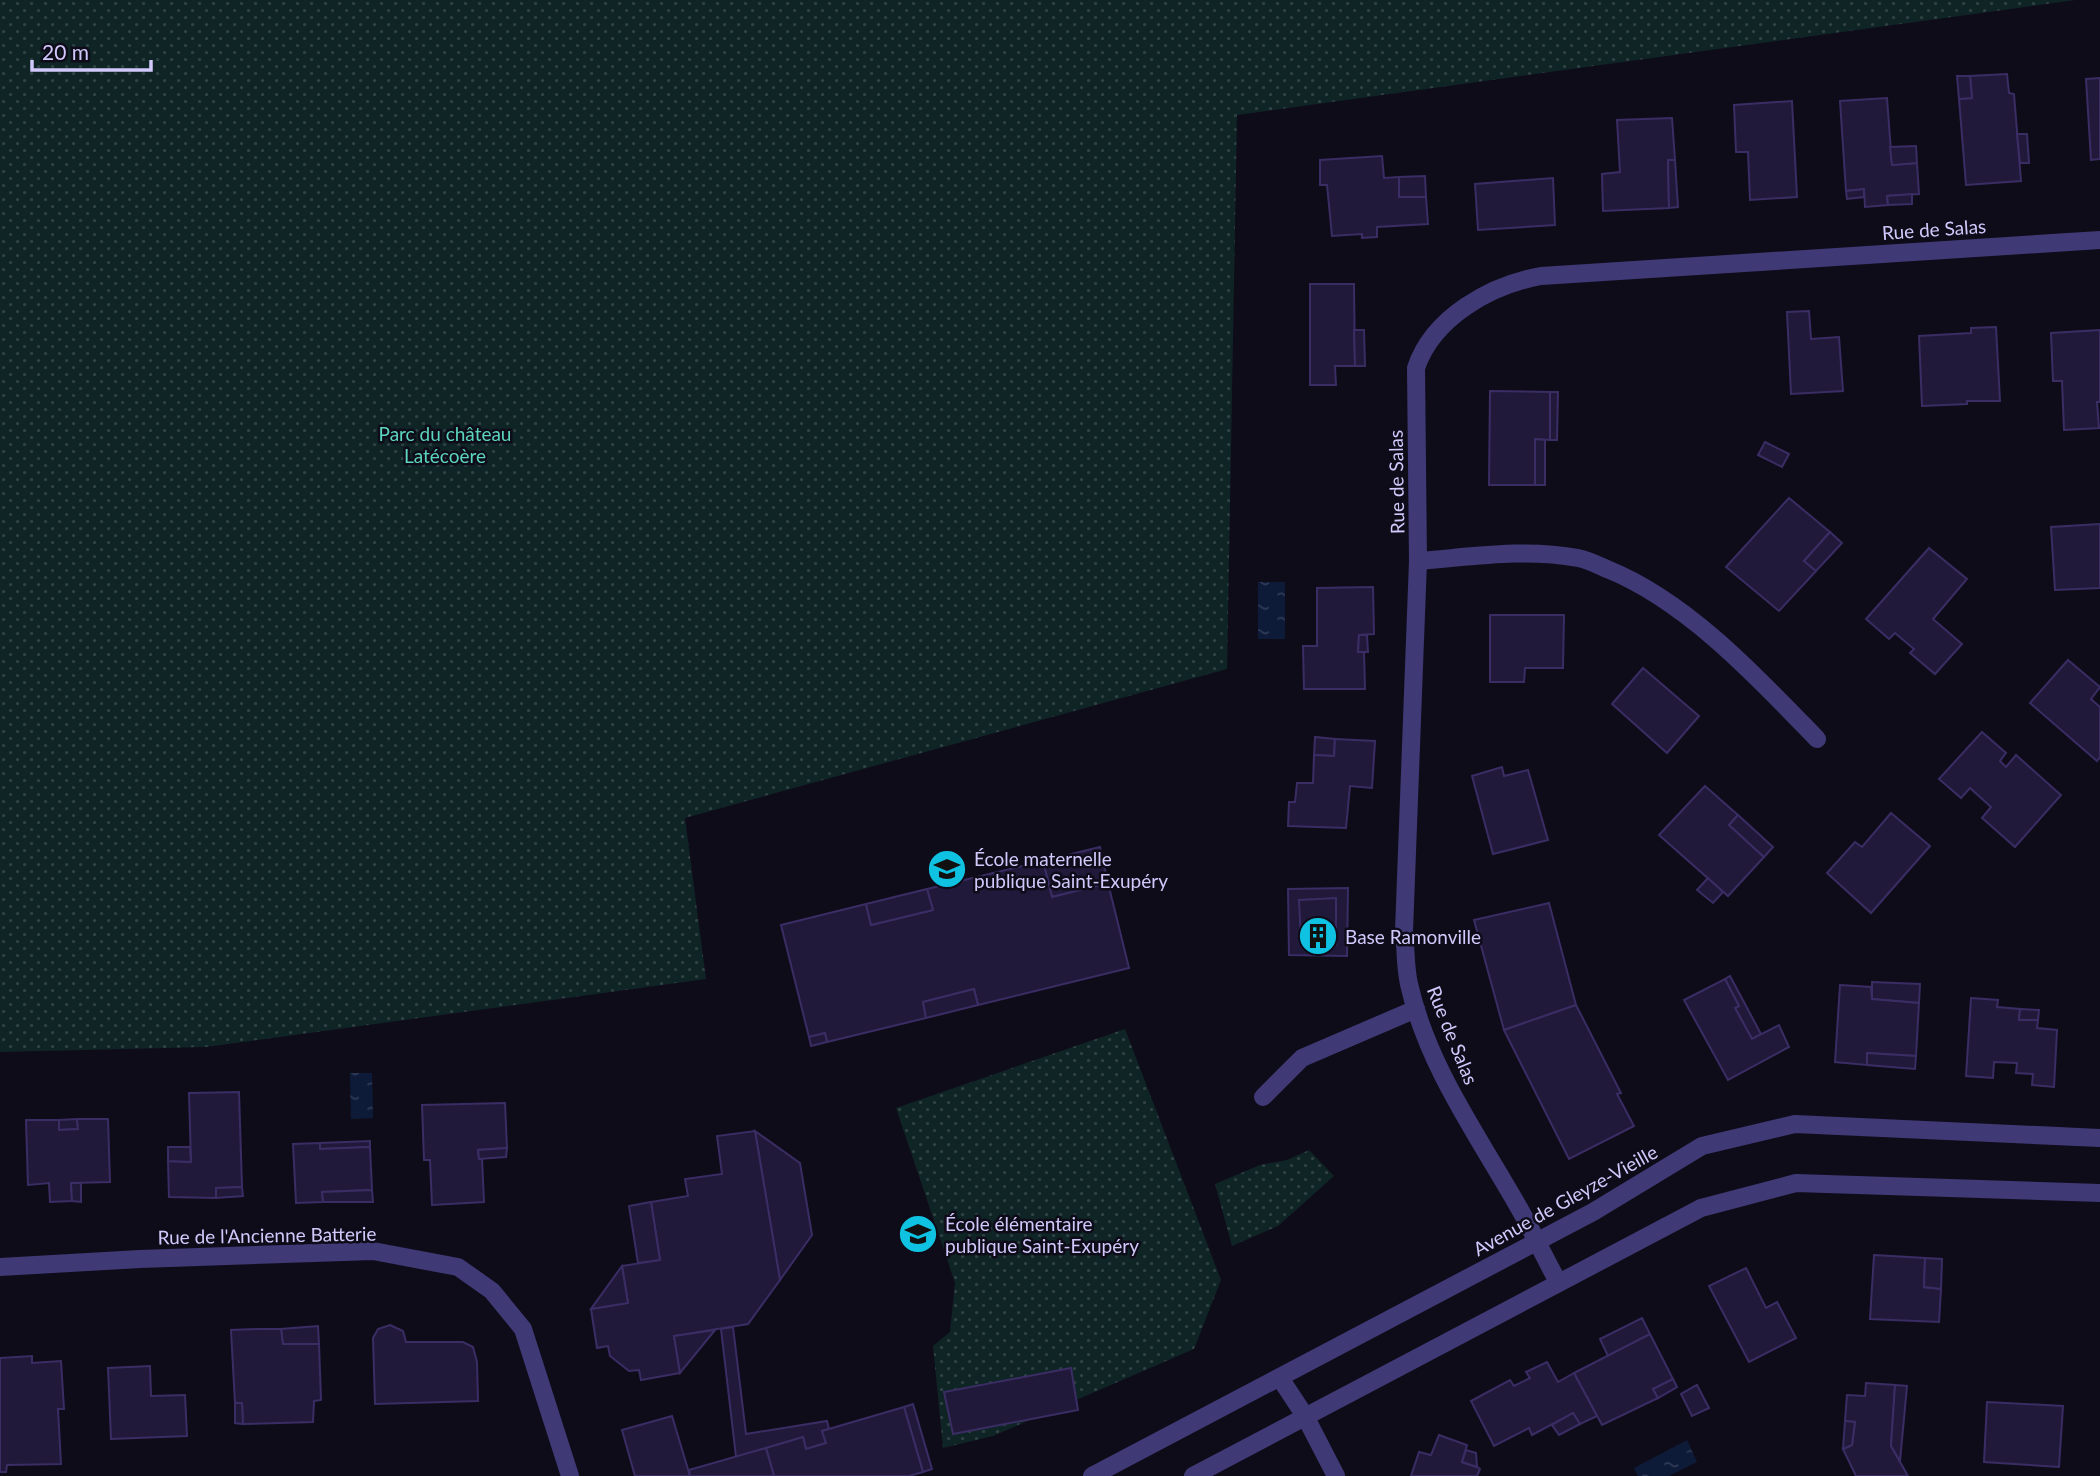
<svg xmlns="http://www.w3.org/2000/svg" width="2100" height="1476" font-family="Lato,sans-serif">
<defs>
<pattern id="park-dots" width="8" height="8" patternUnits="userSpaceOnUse" patternTransform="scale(1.75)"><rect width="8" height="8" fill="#0f2424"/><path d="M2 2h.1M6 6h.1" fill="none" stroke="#314245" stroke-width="1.8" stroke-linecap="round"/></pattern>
<pattern id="water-ripples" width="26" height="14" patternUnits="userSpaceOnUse" patternTransform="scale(1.75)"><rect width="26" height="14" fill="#0d1b38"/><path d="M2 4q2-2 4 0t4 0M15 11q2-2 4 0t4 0" fill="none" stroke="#2f3b56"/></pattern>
</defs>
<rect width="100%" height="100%" fill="#0f0c1a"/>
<!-- park -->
<g fill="url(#park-dots)">
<polygon points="0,0 2075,0 1237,115 1227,669 685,818 706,979 206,1047 0,1052"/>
<polygon points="1125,1029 1221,1280 1194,1349 993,1436 943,1448 933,1346 950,1332 955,1283 896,1108"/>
<polygon points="1309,1150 1334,1176 1278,1226 1232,1246 1215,1184 1260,1165 1287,1160"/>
</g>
<!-- water -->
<g fill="url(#water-ripples)">
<rect x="1258" y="582" width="27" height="57"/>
<polygon points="350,1073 372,1073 373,1118 351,1119"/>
<polygon points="1687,1440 1697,1462 1669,1476 1638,1476 1634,1468"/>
</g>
<!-- building -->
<g fill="#21193a" stroke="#3a2d64" stroke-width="2">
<polygon points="2007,74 2009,93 2014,94 2021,181 1966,185 1959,99 1972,98 1970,76"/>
<polygon points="1957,76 1970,76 1972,98 1959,99"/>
<polygon points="2100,78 2100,159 2091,160 2086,79"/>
<polygon points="1887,98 1892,165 1917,163 1919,194 1887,196 1888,205 1865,207 1864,189 1846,191 1840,101"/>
<polygon points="1792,101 1797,197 1750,200 1748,152 1736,152 1734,105"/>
<polygon points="1672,118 1675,160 1668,160 1669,208 1603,211 1602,174 1620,172 1617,120"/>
<polygon points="2017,134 2027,134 2029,163 2020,163"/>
<polygon points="1916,146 1917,163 1892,165 1890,147"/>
<polygon points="1382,156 1384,178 1399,177 1399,197 1426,197 1428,224 1377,227 1377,237 1362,238 1362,234 1332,236 1327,185 1320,185 1320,160"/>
<polygon points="1668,160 1675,160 1678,207 1669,208"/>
<polygon points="1425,176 1426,197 1399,197 1399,177"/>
<polygon points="1553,178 1555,225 1478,230 1475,184"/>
<polygon points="1864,189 1864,197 1847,199 1846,191"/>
<polygon points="1912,194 1912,204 1888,205 1887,196"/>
<polygon points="1310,284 1354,284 1355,366 1335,366 1336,385 1310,385"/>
<polygon points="1809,311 1811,339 1839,337 1843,391 1791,394 1787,312"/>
<polygon points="1996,327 2000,401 1967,401 1967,404 1922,406 1919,336 1971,333 1971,328"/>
<polygon points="1354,330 1364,330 1365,366 1355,366"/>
<polygon points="2100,330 2100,402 2097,402 2099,428 2064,430 2062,381 2053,381 2051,333"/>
<polygon points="1490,391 1550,392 1550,440 1535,439 1535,485 1489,485"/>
<polygon points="1550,392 1558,392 1557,440 1550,440"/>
<polygon points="1535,439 1545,440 1545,485 1535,485"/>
<polygon points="1765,442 1789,454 1782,467 1758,455"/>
<polygon points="1789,498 1830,532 1804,561 1816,571 1779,611 1726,567"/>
<polygon points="2100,524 2100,588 2055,590 2051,527"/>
<polygon points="1830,532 1842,543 1816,571 1804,561"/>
<polygon points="1929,548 1967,579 1933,619 1962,644 1935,674 1910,653 1914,649 1895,633 1889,639 1866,619"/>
<polygon points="1373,587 1374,634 1359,635 1358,652 1364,652 1365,689 1304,689 1303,646 1317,646 1317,588"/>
<polygon points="1490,615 1564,615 1563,668 1525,668 1524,682 1490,682"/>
<polygon points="1359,635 1367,635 1368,652 1358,652"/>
<polygon points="2068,660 2100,687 2091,699 2100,707 2100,757 2097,761 2030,703"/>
<polygon points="1643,668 1699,716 1667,753 1612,704"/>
<polygon points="1982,732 2006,753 2000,761 2006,767 2016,755 2061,795 2015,847 1982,818 1991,807 1970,788 1961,798 1939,779"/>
<polygon points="1315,737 1335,739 1334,756 1314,755"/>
<polygon points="1335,739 1375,741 1372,788 1350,786 1346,828 1288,826 1289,802 1295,802 1297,783 1313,783 1314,755 1334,756"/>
<polygon points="1502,767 1504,776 1528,770 1548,840 1493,854 1472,776"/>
<polygon points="1705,786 1738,815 1729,825 1764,857 1728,896 1659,835"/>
<polygon points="1891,813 1930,846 1871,913 1827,873 1855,842 1862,847"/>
<polygon points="1738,815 1773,847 1764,857 1729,825"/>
<polygon points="1100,847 1108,883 1052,897 1043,861"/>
<polygon points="1043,861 1052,897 1108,883 1129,968 978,1005 974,989 923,1002 926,1018 827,1042 825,1033 809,1037 781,925 866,904 871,925 933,910 927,889"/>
<polygon points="1708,878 1723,892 1713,903 1697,890"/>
<polygon points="1348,888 1347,956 1289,955 1288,889"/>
<polygon points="927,889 933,910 871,925 866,904"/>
<polygon points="1336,898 1336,944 1301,942 1299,900"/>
<polygon points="1549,903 1576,1005 1504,1030 1474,920"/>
<polygon points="1730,976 1761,1034 1752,1039 1735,1008 1739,1006 1725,979"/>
<polygon points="1725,979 1739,1006 1735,1008 1752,1039 1779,1025 1789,1047 1728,1080 1684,1000"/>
<polygon points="1872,982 1920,984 1919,1003 1872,999"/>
<polygon points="1840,985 1871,987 1872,999 1919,1003 1916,1056 1867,1053 1867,1065 1835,1062"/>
<polygon points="974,989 978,1005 926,1018 923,1002"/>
<polygon points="1971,998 1998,1000 1997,1007 2020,1009 2019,1020 2038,1020 2037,1028 2057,1030 2054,1087 2032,1085 2033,1074 2016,1073 2017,1063 1994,1062 1993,1078 1966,1076"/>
<polygon points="1576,1005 1621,1093 1617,1094 1634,1126 1569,1159 1504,1030"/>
<polygon points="2020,1009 2039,1010 2038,1020 2019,1020"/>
<polygon points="825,1033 827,1042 811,1046 809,1037"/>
<polygon points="1867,1053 1916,1056 1915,1069 1867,1065"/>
<polygon points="239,1092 242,1187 216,1188 216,1198 169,1197 168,1161 191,1162 189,1093"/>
<polygon points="505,1103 507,1148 478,1150 479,1159 482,1158 484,1202 432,1205 430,1160 424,1160 422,1105"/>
<polygon points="77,1119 78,1129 59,1130 59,1120"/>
<polygon points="77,1119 108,1119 110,1182 71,1183 72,1201 50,1202 49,1183 28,1185 26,1120 59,1120 59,1130 78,1129"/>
<polygon points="755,1131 800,1163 812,1235 780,1280"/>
<polygon points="755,1131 780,1280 748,1324 674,1336 680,1373 641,1380 639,1370 629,1371 610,1356 608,1346 597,1348 591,1309 628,1303 622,1266 660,1260 651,1202 688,1196 685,1179 722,1174 717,1136"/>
<polygon points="370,1141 370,1147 320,1149 320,1143"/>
<polygon points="320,1143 320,1149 370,1147 372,1190 322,1192 323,1202 296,1203 293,1144"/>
<polygon points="168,1147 190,1147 191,1162 168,1161"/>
<polygon points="507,1148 506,1157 479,1159 478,1150"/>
<polygon points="71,1183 81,1183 81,1202 72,1201"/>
<polygon points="242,1187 243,1196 216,1198 216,1188"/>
<polygon points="372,1190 373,1202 323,1202 322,1192"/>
<polygon points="651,1202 660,1260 638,1263 629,1206"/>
<polygon points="1874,1255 1925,1258 1924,1287 1941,1289 1939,1322 1870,1319"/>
<polygon points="1925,1258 1942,1259 1941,1289 1924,1287"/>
<polygon points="622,1266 628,1303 591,1309"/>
<polygon points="1746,1268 1766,1308 1777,1302 1796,1338 1749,1362 1709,1286"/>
<polygon points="1642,1318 1650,1334 1608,1356 1600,1339"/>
<polygon points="390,1325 403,1331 406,1342 463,1342 473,1347 477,1362 478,1401 375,1404 373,1338 378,1329"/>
<polygon points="318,1326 319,1344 283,1344 281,1329"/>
<polygon points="733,1327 746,1434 827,1421 829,1429 822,1431 826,1443 806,1449 803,1437 736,1457 721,1329"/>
<polygon points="259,1329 281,1329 283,1344 319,1344 321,1400 314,1401 313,1422 243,1424 242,1403 235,1403 231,1330"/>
<polygon points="715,1330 680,1373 674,1336"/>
<polygon points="1650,1334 1673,1379 1653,1389 1658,1398 1602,1425 1574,1373"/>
<polygon points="32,1356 32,1363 61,1361 64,1409 58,1409 61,1464 7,1465 6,1472 0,1472 0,1358"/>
<polygon points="1547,1362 1558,1382 1574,1373 1597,1416 1580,1424 1573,1413 1532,1435 1529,1428 1494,1446 1471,1401 1510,1380 1514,1386 1530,1378 1526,1372"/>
<polygon points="150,1366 151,1396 185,1395 187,1436 111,1439 108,1368"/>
<polygon points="1071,1368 1078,1410 953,1434 944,1392"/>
<polygon points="1673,1379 1677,1387 1658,1398 1653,1389"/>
<polygon points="1866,1383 1895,1385 1891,1446 1908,1476 1856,1476 1843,1449 1852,1445 1855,1422 1845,1421 1847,1395 1865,1396"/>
<polygon points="1697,1385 1709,1408 1692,1416 1681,1394"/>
<polygon points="1895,1385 1907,1386 1900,1461 1891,1446"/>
<polygon points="1987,1402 2063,1406 2059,1467 1984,1462"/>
<polygon points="235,1403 242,1403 243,1424 235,1423"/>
<polygon points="913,1404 932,1469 923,1472 904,1407"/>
<polygon points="904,1407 923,1472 909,1476 774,1476 766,1448 803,1437 806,1449 826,1443 822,1431"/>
<polygon points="1573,1413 1580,1424 1559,1435 1552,1425"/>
<polygon points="672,1416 690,1476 635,1476 622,1430"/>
<polygon points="1845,1421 1855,1422 1852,1445 1843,1449"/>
<polygon points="1439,1435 1467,1445 1462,1462 1477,1467 1480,1469 1477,1476 1411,1476 1419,1452 1431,1455"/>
<polygon points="766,1448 774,1476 690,1476 689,1470"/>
<polygon points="1466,1450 1476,1453 1477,1467 1462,1462"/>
</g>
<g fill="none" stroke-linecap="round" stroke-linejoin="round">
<!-- lane -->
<polyline stroke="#3f3a76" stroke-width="18" points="1263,1097 1302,1058 1416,1009"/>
<!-- street -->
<g stroke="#3f3a76" stroke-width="18">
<path d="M1418,561C1471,557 1525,548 1578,558C1588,560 1598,565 1607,569C1687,601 1758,678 1817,739"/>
<polyline points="0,1267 140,1259 373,1251 458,1267 492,1291 523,1329 570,1476"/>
<path d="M1558,1282C1546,1260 1535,1237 1523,1215C1482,1141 1428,1069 1409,984C1405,967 1406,948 1404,931L1418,561L1416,368C1433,317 1491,285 1541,276L2100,240"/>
<polyline points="1280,1378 1305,1416 1336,1476"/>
<polyline points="1092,1476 1593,1212 1702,1146 1795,1124 2100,1138"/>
<polyline points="1193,1476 1701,1208 1796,1183 2100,1193"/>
</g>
</g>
<!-- icons -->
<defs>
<g id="school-disc" transform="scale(2.0125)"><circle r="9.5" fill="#0fc2e2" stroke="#0f0c1a"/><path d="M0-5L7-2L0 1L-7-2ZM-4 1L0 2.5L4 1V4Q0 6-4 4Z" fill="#111"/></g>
<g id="building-disc" transform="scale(2.0125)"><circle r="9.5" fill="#0fc2e2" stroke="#0f0c1a"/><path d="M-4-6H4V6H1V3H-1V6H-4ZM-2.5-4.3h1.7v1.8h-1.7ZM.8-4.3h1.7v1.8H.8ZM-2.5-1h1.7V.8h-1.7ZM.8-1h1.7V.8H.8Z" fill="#111"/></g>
</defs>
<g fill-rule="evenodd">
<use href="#school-disc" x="947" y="869"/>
<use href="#building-disc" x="1318" y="936"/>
<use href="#school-disc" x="918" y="1234"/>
</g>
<g text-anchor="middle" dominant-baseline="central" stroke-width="5" stroke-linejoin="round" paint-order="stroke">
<!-- street labels -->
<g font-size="19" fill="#d1c9fb" stroke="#0f0c1a">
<text transform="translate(1934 229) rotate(-4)">Rue de Salas</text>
<text transform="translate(1396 482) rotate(-91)">Rue de Salas</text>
<text transform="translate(1453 1035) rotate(68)">Rue de Salas</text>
<text transform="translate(1565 1200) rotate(-29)">Avenue de Gleyze-Vieille</text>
<text transform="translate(267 1235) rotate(-1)">Rue de l'Ancienne Batterie</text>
</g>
<!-- park labels -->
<g font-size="19" fill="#5bd5bd" stroke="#0f0c1a">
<text x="445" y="433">Parc du château<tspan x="445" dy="22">Latécoère</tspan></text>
</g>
<!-- poi labels -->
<g font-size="19" fill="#d1c9fb" stroke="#0f0c1a" text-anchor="start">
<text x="974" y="858">École maternelle<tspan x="974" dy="22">publique Saint-Exupéry</tspan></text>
<text x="1345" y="936">Base Ramonville</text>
<text x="945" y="1223">École élémentaire<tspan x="945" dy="22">publique Saint-Exupéry</tspan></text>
</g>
</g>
<!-- scale -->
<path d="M32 60v10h119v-10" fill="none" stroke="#d1c9fb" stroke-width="3.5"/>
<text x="42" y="60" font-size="21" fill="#d1c9fb" stroke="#0f0c1a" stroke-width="5" paint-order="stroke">20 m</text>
</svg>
